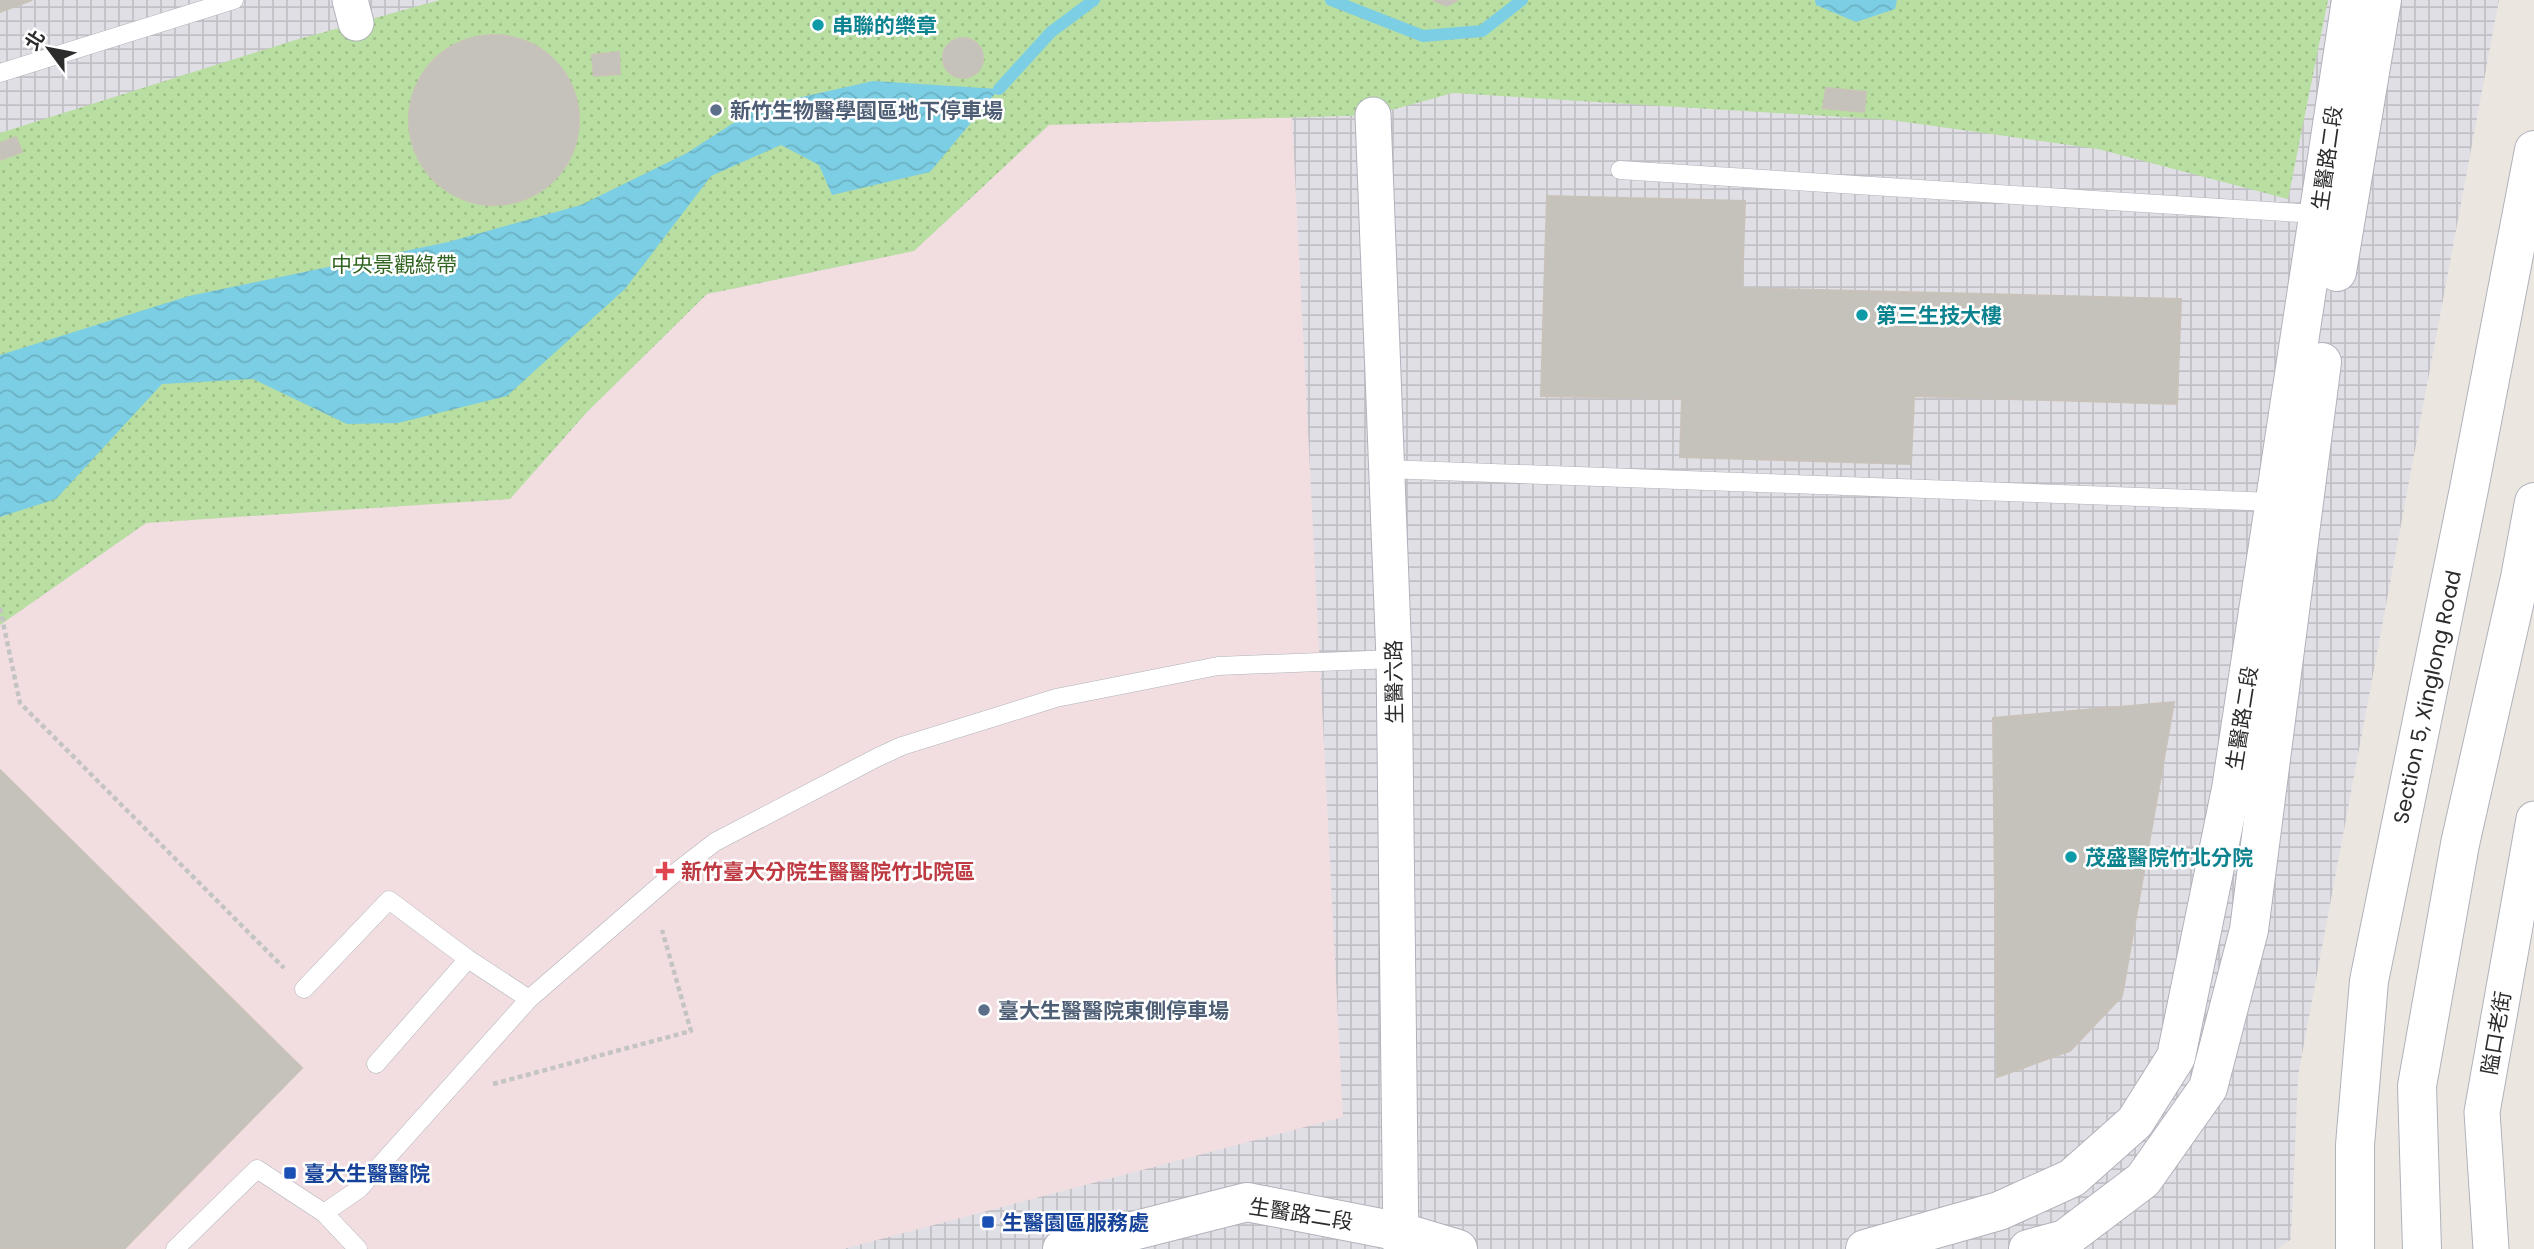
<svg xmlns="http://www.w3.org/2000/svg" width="2534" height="1249" font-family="Poppins,'Noto Sans TC',sans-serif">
<defs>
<pattern id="industrial-grid" width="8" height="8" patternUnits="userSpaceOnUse" patternTransform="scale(1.75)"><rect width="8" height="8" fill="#e1dfe6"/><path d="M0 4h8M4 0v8" fill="none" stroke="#c1c0c5"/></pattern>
<pattern id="park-dots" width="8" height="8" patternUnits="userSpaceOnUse" patternTransform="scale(1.75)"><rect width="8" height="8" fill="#b9dea1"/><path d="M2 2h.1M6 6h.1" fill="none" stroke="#9fbf8b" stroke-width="1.8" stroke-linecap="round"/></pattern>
<pattern id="water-waves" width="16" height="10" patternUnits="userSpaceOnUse" patternTransform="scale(1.75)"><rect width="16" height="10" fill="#7ccee4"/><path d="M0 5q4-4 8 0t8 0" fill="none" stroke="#6bb1c4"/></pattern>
</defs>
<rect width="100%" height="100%" fill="#ece6e0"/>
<!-- industrial -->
<polygon fill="url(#industrial-grid)" points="0,0 2499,0 2298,1076 2291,1239 2278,1249 0,1249"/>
<!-- medical -->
<polygon fill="#f2dee0" points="1292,117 1343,1117 843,1249 0,1249 0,625 146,523 300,503 510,499 587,412 707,294 914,251 1049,125"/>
<!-- park -->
<polygon fill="url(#park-dots)" points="440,0 2328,0 2288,199 2098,149 1891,120 1453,93 1373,115 1049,125 914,251 707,294 587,412 510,499 146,523 0,625 0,133 292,41"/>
<!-- water -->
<g fill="url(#water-waves)">
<polygon points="1815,0 1897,0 1895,9 1856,22 1816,5"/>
<polygon points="873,81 999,89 930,172 832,195 819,165 781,145 711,176 625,289 507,396 398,423 347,424 253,379 162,384 56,499 0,517 0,355 189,296 448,242 581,205 687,153 758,107"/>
</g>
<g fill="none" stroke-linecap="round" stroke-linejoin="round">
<!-- stream -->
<g stroke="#7ccee4" stroke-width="12">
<polyline points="1331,0 1423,36 1482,31 1522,0"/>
<polyline points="999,89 1051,32 1094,0"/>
</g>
</g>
<!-- building -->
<g fill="#c5c1bb" stroke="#c8c2b9" stroke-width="2">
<polygon points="0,0 32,0 0,12"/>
<polygon points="1433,0 1458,0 1447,6"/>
<circle cx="494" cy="120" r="85"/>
<circle cx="963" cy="58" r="20"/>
<polygon points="619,52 620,74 594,76 592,55"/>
<polygon points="1826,88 1866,92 1864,112 1823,108"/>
<polygon points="16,137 22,152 0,160 0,143"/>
<polygon points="1547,196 1745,201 1742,288 2181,299 2177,404 1914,396 1911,464 1680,457 1682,399 1541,396"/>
<polygon points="2174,702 2122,996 2070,1051 1997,1077 1993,718"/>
<polygon points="0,770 302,1068 124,1249 0,1249"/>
</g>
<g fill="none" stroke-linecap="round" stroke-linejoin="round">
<!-- lane casing -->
<g stroke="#b0b2bb" stroke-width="19">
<g id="lane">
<polyline points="0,73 234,0"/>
<polyline points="1620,170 2300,213 2319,217"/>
<polyline points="1386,469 2275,502"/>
<polyline points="304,989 389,900 468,959 529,999"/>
<polyline points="376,1064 468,959"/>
<polyline points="324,1213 359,1189 529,999 671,876 715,842 876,758 902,746 1056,698 1218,666 1394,659"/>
<polyline points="175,1249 257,1169 324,1213 358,1249"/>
</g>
</g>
<!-- street casing -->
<g stroke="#b0b2bb" stroke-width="37">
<g id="street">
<polyline points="350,0 356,23"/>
<polyline points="1373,115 1394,659 1401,1249"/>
<polyline points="2491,1249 2482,1112 2534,819"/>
</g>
</g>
<!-- secondary casing -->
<g stroke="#b0b2bb" stroke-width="40">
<g id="secondary">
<polyline points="2337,272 2382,0"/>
<polyline points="1062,1249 1247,1202 1401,1232 1458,1249"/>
<polyline points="1865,1249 1999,1211 2072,1178 2135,1122 2176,1057 2231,789 2351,0"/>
<polyline points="2028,1249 2065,1239 2143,1180 2208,1088 2249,930 2322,362"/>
<polyline points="2355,1249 2355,1145 2369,981 2469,489 2534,150"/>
<polyline points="2422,1249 2417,1086 2460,844 2520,578 2534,502"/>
</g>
</g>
<!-- path -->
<g stroke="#c4c4c4" stroke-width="4.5" stroke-dasharray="5 3.5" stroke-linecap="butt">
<polyline points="0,608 20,703 284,968"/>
<polyline points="493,1084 691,1031 662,930"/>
</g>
<!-- lane -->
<use href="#lane" stroke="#fff" stroke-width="18"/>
<!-- street -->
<use href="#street" stroke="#fff" stroke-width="35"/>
<!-- secondary -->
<use href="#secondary" stroke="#fff" stroke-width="38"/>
</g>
<!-- markers -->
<g fill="#0f9aa8" stroke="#fff" stroke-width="2.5">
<circle cx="818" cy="25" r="7"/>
<circle cx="1862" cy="315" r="7"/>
<circle cx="2071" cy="857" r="7"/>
</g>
<g fill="#5c6f8a" stroke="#fff" stroke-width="2.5">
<circle cx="716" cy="110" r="7"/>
<circle cx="984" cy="1010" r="7"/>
</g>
<path fill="#e0444e" stroke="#fff" stroke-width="2.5" d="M661.5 860.5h7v7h7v7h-7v7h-7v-7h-7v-7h7z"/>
<g fill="#1a4fb4" stroke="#fff" stroke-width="2.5">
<rect x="283" y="1166" width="14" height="14" rx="3.5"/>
<rect x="981" y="1215" width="14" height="14" rx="3.5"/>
</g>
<g text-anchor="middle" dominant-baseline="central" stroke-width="5" stroke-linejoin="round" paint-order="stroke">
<!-- culture labels -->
<g font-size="21" font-weight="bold" fill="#0d838f" stroke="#fff" text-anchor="start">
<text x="832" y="25">串聯的樂章</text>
<text x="1876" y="315">第三生技大樓</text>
<text x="2085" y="857">茂盛醫院竹北分院</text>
</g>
<!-- service labels -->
<g font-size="21" font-weight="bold" fill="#4e5e75" stroke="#fff" text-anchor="start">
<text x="730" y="110">新竹生物醫學園區地下停車場</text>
<text x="998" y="1010">臺大生醫醫院東側停車場</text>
</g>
<!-- street labels -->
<g font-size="21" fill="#2c2c2c" stroke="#fff">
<text transform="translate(2327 158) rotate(-82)">生醫路二段</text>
<text transform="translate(1394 682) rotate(-91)">生醫六路</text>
<text transform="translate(2427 697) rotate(-78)">Section 5, Xinglong Road</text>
<text transform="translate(2242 718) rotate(-81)">生醫路二段</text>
<text transform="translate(2496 1033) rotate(-80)">隘口老街</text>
<text transform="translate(1301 1214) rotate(9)">生醫路二段</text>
</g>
<!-- park labels -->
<g font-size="21" fill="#326421" stroke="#fff">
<text x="394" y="264">中央景觀綠帶</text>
</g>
<!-- health labels -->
<g font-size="21" font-weight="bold" fill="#be3a42" stroke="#fff" text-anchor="start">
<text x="681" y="871">新竹臺大分院生醫醫院竹北院區</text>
</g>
<!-- transit labels -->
<g font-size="21" font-weight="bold" fill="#164399" stroke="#fff" text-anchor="start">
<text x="304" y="1173">臺大生醫醫院</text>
<text x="1002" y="1222">生醫園區服務處</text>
</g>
</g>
<!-- north arrow -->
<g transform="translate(49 49) rotate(302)" stroke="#ffffff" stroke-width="5" paint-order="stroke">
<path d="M0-5L12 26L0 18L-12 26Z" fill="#2c2c2c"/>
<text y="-10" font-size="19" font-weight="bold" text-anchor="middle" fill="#2c2c2c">北</text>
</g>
</svg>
